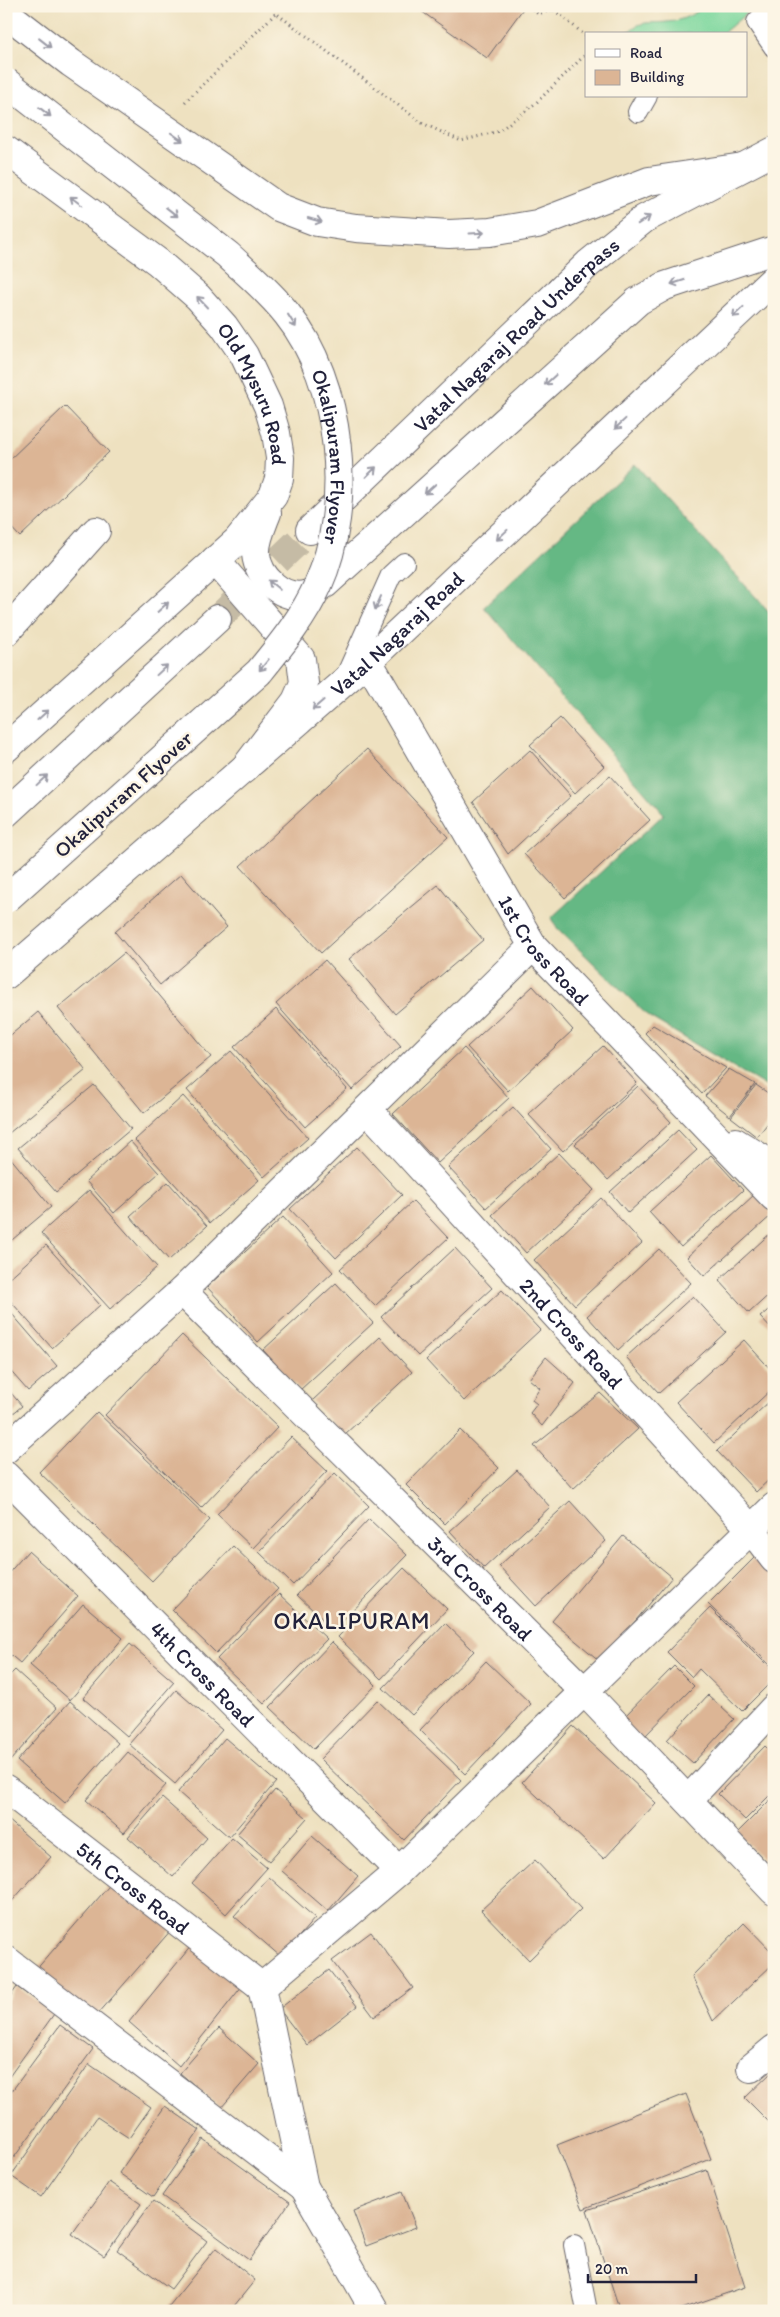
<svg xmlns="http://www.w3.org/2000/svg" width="780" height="2317" font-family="Itim,sans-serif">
<rect width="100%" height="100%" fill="#fcf5e5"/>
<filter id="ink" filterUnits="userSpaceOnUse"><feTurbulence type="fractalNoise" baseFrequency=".02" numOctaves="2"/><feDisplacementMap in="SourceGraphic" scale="10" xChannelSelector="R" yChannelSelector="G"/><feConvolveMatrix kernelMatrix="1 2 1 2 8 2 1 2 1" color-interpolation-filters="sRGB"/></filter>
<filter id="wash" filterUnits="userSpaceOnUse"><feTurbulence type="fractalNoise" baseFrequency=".0096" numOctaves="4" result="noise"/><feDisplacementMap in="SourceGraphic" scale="20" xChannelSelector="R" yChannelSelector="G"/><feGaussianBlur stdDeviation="1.12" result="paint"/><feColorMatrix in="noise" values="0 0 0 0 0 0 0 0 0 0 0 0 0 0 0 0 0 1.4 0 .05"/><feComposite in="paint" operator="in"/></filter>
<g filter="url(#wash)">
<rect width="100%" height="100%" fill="#eee1c0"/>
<!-- green -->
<path fill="#7cd79d" stroke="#4f7c6c" d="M704,6H755L722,34H627C639,19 651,24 667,22C681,21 694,15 704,6Z"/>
<!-- forest -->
<polygon fill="#65b884" stroke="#446d60" points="635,464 774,617 774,1091 648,1016 556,927 551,918 664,814 484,607"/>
<g id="blocks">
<!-- building -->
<g fill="#dcb595">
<polygon points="414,6 525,6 487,58"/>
<polygon points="65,406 109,452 20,537 6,522 6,463"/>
<polygon points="560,718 604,766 575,793 530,745"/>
<polygon points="367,749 448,837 321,953 240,866"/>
<polygon points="530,750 571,796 508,854 473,802"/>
<polygon points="610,776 650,820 565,898 524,854"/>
<polygon points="181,874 227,927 160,985 115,932"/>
<polygon points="438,885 483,940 395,1014 349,959"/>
<polygon points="124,953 211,1057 144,1113 58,1008"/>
<polygon points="325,960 401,1046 352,1090 276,1004"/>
<polygon points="533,986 573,1030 508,1091 467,1047"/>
<polygon points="276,1009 347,1089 305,1127 234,1047"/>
<polygon points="38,1012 86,1070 9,1133 6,1130 6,1039"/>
<polygon points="653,1025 726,1068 702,1094 645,1033"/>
<polygon points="603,1046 637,1083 563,1151 528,1114"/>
<polygon points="464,1048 509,1098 438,1163 393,1114"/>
<polygon points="231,1051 308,1138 264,1177 187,1090"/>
<polygon points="729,1069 755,1084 730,1116 705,1096"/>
<polygon points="94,1085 131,1129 56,1192 18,1148"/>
<polygon points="756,1085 774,1097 774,1115 757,1137 731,1117"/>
<polygon points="638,1086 671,1122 608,1180 575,1144"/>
<polygon points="183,1096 259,1180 210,1223 135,1140"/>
<polygon points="513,1107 551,1149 486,1208 448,1167"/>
<polygon points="678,1130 697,1150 628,1213 610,1192"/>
<polygon points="130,1141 159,1173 114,1213 86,1181"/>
<polygon points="357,1147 402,1195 336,1258 290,1209"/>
<polygon points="559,1153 594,1190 526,1253 492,1215"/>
<polygon points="711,1155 743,1190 681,1247 649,1212"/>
<polygon points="9,1156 51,1207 6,1245 6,1158"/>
<polygon points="168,1182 207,1226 169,1260 130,1216"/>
<polygon points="89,1190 157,1267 110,1309 41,1233"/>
<polygon points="755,1194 773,1214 704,1276 687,1257"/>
<polygon points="601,1198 642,1243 575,1305 534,1260"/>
<polygon points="413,1201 448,1238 375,1306 340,1269"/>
<polygon points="283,1217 333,1272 258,1342 207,1287"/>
<polygon points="774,1230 774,1290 749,1313 719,1280"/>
<polygon points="46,1245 100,1305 52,1348 6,1296 6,1281"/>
<polygon points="455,1248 492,1288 418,1356 381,1317"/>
<polygon points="659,1249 691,1283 618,1350 587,1316"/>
<polygon points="336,1283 373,1323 300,1390 263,1350"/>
<polygon points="502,1290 540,1330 464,1401 426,1360"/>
<polygon points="693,1296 726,1332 659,1393 626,1357"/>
<polygon points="774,1305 774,1332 760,1317"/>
<polygon points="6,1307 57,1366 28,1391 6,1366"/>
<polygon points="182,1335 278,1427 201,1508 105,1415"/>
<polygon points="380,1337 412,1372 344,1435 312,1401"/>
<polygon points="744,1340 774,1373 774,1387 714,1443 676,1402"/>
<polygon points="546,1357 575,1383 542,1426 530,1413 537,1404 532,1400 540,1388 529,1379"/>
<polygon points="6,1387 22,1406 6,1419"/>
<polygon points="600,1393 638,1429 573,1489 534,1446"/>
<polygon points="774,1397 774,1475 756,1492 717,1451"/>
<polygon points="97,1412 210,1520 152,1581 39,1472"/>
<polygon points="460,1430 499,1468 445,1524 406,1485"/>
<polygon points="291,1437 327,1471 253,1548 217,1514"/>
<polygon points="517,1470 550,1507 484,1568 450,1531"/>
<polygon points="335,1473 369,1506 293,1585 259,1552"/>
<polygon points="570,1501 606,1541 536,1606 499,1566"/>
<polygon points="369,1519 407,1555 334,1630 297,1595"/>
<polygon points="623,1536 672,1577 601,1662 552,1621"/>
<polygon points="233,1546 278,1589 216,1653 172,1610"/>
<polygon points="28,1551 78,1596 20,1663 6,1651 6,1576"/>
<polygon points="755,1557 774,1579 774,1669 708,1604"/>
<polygon points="404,1568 447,1609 381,1679 338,1637"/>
<polygon points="279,1594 327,1639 264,1704 217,1659"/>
<polygon points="83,1604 123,1638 70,1700 30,1665"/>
<polygon points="710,1608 774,1672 774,1679 742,1711 699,1669 692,1677 667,1652"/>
<polygon points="445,1623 474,1651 412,1715 383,1688"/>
<polygon points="332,1642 376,1685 314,1749 270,1707"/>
<polygon points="130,1644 174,1682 127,1736 83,1698"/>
<polygon points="486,1661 531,1704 465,1774 420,1730"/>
<polygon points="674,1666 694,1686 639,1742 619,1722"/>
<polygon points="15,1670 57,1708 10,1761 6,1757 6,1679"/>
<polygon points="176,1690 222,1730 175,1784 129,1744"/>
<polygon points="708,1695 734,1719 693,1763 667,1740"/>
<polygon points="377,1700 461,1780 404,1840 320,1759"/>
<polygon points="70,1701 118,1743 65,1803 17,1761"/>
<polygon points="573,1726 656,1803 604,1859 522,1782"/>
<polygon points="225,1738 276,1782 229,1837 178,1792"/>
<polygon points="765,1746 774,1755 774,1791 745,1820 718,1794"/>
<polygon points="128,1752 166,1785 124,1833 86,1800"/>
<polygon points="275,1790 307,1818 269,1861 237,1834"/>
<polygon points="774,1796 774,1854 766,1862 737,1833"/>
<polygon points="162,1798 207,1838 173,1877 128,1837"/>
<polygon points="7,1819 51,1857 6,1908 6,1820"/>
<polygon points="312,1836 358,1876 328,1911 282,1871"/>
<polygon points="232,1838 267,1868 226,1914 192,1883"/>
<polygon points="535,1860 581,1909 529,1960 481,1910"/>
<polygon points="269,1877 315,1918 281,1957 234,1916"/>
<polygon points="115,1879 172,1929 91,2022 34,1972"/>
<polygon points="744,1923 774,1954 774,1963 713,2021 692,1976"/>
<polygon points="371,1932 413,1988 374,2017 332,1961"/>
<polygon points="196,1940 246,1981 179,2066 129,2022"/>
<polygon points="6,1970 17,1978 6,1992"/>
<polygon points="329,1970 357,2006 307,2045 279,2009"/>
<polygon points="17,1987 54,2014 6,2081 6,2002"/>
<polygon points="60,2025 93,2049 10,2163 6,2161 6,2099"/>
<polygon points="219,2028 259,2064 221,2108 180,2073"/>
<polygon points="89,2064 151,2107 129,2138 97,2117 41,2197 11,2176"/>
<polygon points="774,2070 774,2127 745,2098"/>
<polygon points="686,2094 711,2159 583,2209 557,2145"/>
<polygon points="165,2106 200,2130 153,2197 119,2173"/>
<polygon points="203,2139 290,2202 249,2260 162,2196"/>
<polygon points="707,2170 745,2287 675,2311 620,2311 587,2210"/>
<polygon points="109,2182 141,2204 104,2256 72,2234"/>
<polygon points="402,2192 416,2227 366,2246 353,2211"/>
<polygon points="153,2201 207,2241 171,2289 117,2250"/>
<polygon points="216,2248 255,2280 230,2311 165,2311"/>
</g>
</g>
</g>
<g filter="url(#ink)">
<use href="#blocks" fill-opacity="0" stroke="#69656a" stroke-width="1"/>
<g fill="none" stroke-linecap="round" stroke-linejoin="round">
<!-- secondary-tunnel -->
<polyline stroke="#c5bba5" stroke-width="28" stroke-dasharray="28 14" stroke-linecap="butt" points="217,619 310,530"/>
<!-- service casing -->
<g stroke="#69656a" stroke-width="22">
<g id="service">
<polyline points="771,6 757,22 774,47"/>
<polyline points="638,112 647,96"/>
<polyline points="345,678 391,575 404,563"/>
<polyline points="574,2245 587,2311"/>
</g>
</g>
<!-- minor casing -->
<g stroke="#69656a" stroke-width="30">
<g id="minor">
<polyline points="6,632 96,531"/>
<path id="s1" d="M368,661L533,946L774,1197"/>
<path id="s2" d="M368,1110L751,1529L774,1559"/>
<polyline points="735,1142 774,1166"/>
<path id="s3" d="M182,1291L584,1691L774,1891"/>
<polyline points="6,1449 182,1291 533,946"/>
<path id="s4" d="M6,1476L399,1871"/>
<path id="s5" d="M6,1789L262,1987"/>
<polyline points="688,1800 774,1708"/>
<polyline points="6,1960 304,2187"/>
<polyline points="262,1987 399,1871 774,1507"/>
<polyline points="262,1987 304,2187 375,2311"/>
<polyline points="751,2068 774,2049"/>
</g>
</g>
<!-- secondary casing -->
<g stroke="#69656a" stroke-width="30">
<g id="secondary">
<path id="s6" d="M310,530L588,264L644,219L774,151"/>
<polyline points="6,813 217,619"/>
<path id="s7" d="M6,975L368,661L774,279"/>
</g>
</g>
<!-- primary casing -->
<g stroke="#69656a" stroke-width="30">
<g id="primary">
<polyline points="6,13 71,63 278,207 317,222 356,228 449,234 490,232 537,224 649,181 743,167"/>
<path id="s8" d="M6,150L158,262L198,297L224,326L244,355L268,406L276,433L280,458L279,479L273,496L237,541L6,748"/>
<path d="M267,513C262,526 255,541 256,554C258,578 284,602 308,594C314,592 320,587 325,584L638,301L665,286L774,250"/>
<polyline points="215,560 301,659 304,683 296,701 244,769"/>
</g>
</g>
<!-- path -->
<g stroke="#69656a" stroke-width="3" stroke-dasharray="1 4" stroke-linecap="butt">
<polyline points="529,6 538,14 555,9"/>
<polyline points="557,6 554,10 586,36"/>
<polyline points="185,102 276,13 422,123 461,141 499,131 536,103 586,54"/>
</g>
<!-- service -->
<use href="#service" stroke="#fff" stroke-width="20"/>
<!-- minor -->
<use href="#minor" stroke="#fff" stroke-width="28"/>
<!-- secondary -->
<use href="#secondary" stroke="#fff" stroke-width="28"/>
<!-- primary -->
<use href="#primary" stroke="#fff" stroke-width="28"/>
<!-- primary-bridge casing -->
<g stroke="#69656a" stroke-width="30" stroke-linecap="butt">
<g id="primary-bridge">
<path id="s9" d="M6,82L228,255C248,274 270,292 287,314C342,382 354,505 318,585C304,617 281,645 259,672L6,899"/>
</g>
</g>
<!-- primary-bridge -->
<use href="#primary-bridge" stroke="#fff" stroke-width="28"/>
</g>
<!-- one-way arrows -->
<defs><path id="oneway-shaft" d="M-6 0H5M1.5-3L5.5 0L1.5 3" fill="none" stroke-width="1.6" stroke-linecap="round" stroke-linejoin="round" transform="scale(1.25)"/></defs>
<g stroke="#9c9ca7">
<use href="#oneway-shaft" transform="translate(45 43) rotate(38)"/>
<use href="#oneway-shaft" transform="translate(45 112) rotate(38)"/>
<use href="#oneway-shaft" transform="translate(177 137) rotate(35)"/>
<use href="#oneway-shaft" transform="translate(76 201) rotate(-143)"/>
<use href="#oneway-shaft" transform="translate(172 212) rotate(38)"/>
<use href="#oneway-shaft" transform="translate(315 220) rotate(16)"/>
<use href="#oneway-shaft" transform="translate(644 220) rotate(-33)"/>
<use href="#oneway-shaft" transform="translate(477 233) rotate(-3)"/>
<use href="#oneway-shaft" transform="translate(678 282) rotate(162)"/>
<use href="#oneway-shaft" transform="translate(202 302) rotate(-133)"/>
<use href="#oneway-shaft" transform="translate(738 312) rotate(137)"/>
<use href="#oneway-shaft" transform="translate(292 321) rotate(58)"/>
<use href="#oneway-shaft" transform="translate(550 380) rotate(138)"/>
<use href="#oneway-shaft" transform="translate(620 424) rotate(137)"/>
<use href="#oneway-shaft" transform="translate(371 472) rotate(-44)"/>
<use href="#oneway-shaft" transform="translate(430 489) rotate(138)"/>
<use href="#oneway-shaft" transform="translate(502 535) rotate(137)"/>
<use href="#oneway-shaft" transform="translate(274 585) rotate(-140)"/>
<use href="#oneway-shaft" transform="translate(378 603) rotate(114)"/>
<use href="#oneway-shaft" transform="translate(163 607) rotate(-42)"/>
<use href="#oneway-shaft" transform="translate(264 665) rotate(129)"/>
<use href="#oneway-shaft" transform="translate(162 670) rotate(-43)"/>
<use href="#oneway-shaft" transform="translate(318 705) rotate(139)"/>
<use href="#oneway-shaft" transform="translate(43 715) rotate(-42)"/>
<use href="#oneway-shaft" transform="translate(42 780) rotate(-43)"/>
</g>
</g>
<g text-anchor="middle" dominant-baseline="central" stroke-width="5" stroke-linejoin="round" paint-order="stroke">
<!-- street labels -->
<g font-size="21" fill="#22223b" stroke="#fcf5e5">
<text stroke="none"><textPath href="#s6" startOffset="284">Vatal Nagaraj Road Underpass</textPath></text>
<text stroke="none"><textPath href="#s8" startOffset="356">Old Mysuru Road</textPath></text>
<text stroke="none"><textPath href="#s9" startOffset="518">Okalipuram Flyover</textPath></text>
<text stroke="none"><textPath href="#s7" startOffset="519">Vatal Nagaraj Road</textPath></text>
<text transform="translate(123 794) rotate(-42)">Okalipuram Flyover</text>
<text stroke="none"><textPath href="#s1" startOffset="339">1st Cross Road</textPath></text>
<text stroke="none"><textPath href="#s2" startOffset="302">2nd Cross Road</textPath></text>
<text stroke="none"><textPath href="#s3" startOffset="421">3rd Cross Road</textPath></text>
<text stroke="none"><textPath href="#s4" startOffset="279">4th Cross Road</textPath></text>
<text stroke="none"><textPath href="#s5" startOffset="161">5th Cross Road</textPath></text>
</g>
<!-- quarter labels -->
<g font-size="24" letter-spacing="1" fill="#22223b" stroke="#fcf5e5">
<text x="352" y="1620">OKALIPURAM</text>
</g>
</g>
<!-- margin -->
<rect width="780" height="2317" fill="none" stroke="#fcf5e5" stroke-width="25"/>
<!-- legend -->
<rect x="585" y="32" width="162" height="65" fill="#fcf5e5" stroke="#a5a1a1"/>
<rect x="595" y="49" width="25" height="8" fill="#ffffff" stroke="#a5a1a1"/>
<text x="630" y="58" font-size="15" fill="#22223b">Road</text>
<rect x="595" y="70" width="25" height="15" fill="#dcb595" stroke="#a5a1a1"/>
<text x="630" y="82" font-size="15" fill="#22223b">Building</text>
<!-- scale -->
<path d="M588 2274v8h108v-8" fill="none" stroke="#22223b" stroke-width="2.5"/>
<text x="595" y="2274" font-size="15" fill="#22223b" stroke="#fcf5e5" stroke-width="4" paint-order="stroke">20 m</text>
</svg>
